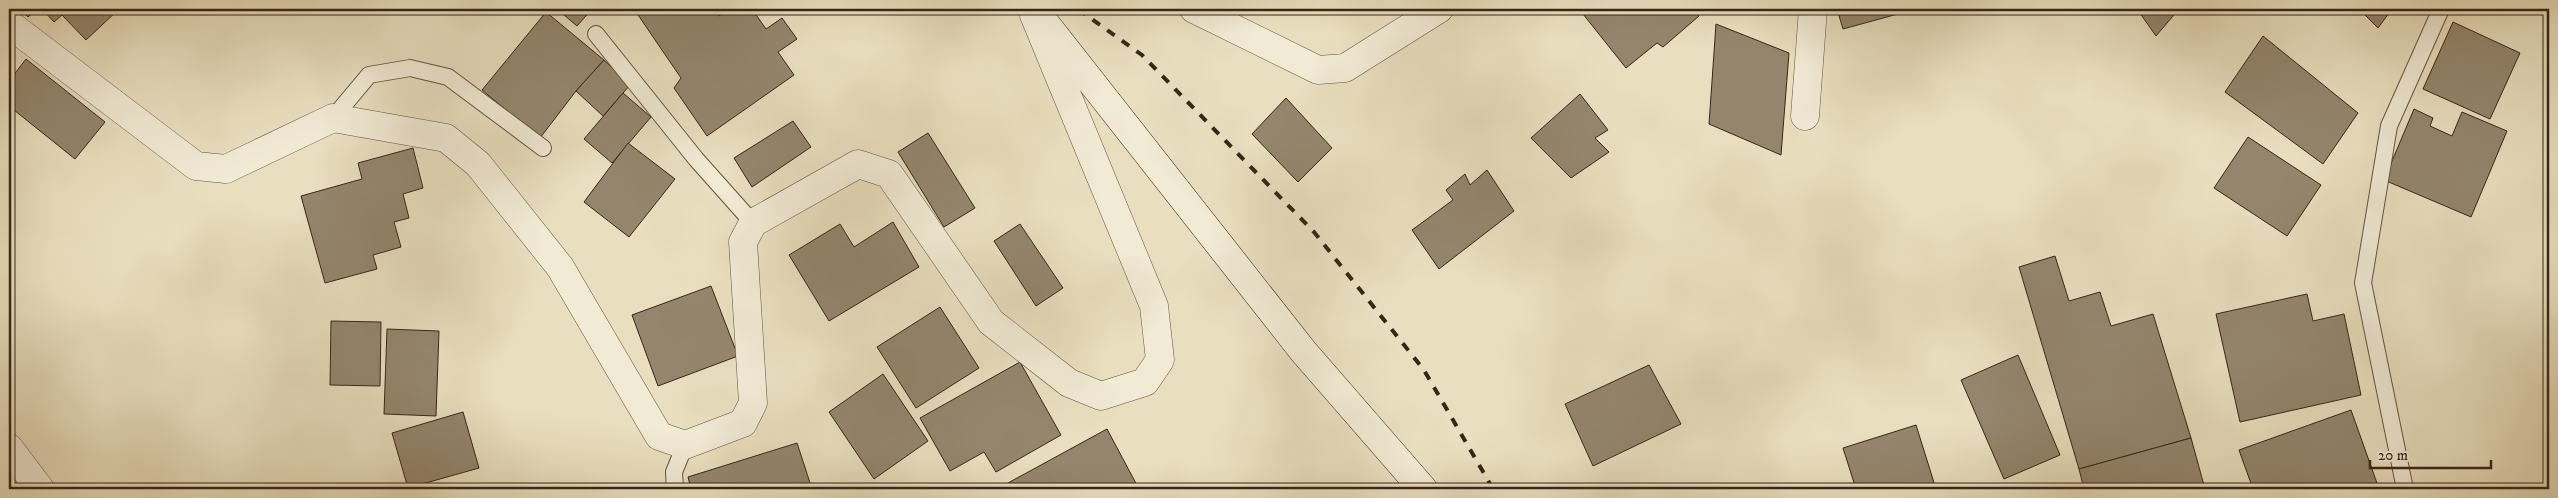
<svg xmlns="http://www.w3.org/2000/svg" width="2558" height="498" font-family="'IM FELL DW Pica',serif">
<rect width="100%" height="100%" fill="#e9dfbf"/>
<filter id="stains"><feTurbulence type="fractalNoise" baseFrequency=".004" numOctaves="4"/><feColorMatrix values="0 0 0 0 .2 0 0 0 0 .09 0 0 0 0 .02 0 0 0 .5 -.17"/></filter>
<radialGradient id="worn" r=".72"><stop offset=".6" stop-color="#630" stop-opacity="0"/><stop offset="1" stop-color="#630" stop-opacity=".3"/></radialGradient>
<!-- building -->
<g fill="#94866e" stroke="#372616">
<polygon points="20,9 37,9 28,17"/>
<polygon points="42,9 117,9 118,10 86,40 62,15 54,22"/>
<polygon points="557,9 592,9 577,26"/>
<polygon points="634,9 714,9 719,16 729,9 752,9 766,29 782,18 797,39 778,52 794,75 707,136 674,88 681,78"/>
<polygon points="1579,9 1693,9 1699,16 1663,47 1657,43 1626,68"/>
<polygon points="1837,9 1916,9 1843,29"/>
<polygon points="2137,9 2179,9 2156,36"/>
<polygon points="2359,9 2392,9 2378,28"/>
<polygon points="546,12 604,60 576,91 540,138 482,90"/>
<polygon points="2453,22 2520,53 2490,119 2423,89"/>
<polygon points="1716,24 1789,53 1781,155 1709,124"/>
<polygon points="2263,36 2358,113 2323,164 2225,92"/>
<polygon points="26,59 105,122 75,159 9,106 9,81"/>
<polygon points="604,60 630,85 603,116 576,91"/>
<polygon points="623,93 651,117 612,163 584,139"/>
<polygon points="1580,94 1608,130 1595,138 1609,152 1571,178 1531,138"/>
<polygon points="1286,98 1332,148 1298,182 1252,134"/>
<polygon points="2414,109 2433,118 2430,126 2452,136 2462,112 2507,131 2471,217 2384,180"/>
<polygon points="793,121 811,147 752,187 734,158"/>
<polygon points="928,133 975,208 944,227 898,152"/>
<polygon points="2248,137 2321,185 2287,236 2214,188"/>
<polygon points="628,143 675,179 629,237 584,202"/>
<polygon points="413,148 423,188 403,194 409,218 394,222 401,247 373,255 377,269 325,283 301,196 362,179 358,163"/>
<polygon points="1487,170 1514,211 1439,269 1412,230 1453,200 1446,190 1465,174 1470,185"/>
<polygon points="893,222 919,267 829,321 789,255 840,224 854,247"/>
<polygon points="1020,224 1063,288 1036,306 994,241"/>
<polygon points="2055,256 2069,301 2100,292 2111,326 2153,314 2191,438 2079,469 2019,267"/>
<polygon points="711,286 738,356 658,386 632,315"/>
<polygon points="2307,294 2313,321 2344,314 2361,395 2240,422 2216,314"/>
<polygon points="940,307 979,368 916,408 877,347"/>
<polygon points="331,321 381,322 380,386 330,385"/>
<polygon points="387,329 439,331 436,416 384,414"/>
<polygon points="2018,355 2060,455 2004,479 1961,380"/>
<polygon points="1020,362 1061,435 996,472 984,452 950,471 920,418"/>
<polygon points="1649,365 1681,424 1593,466 1565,404"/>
<polygon points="883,374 928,441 874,479 829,412"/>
<polygon points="2351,410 2378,486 2368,489 2253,489 2239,450"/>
<polygon points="463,412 479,468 408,488 392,433"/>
<polygon points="1916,425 1936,489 1856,489 1843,448"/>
<polygon points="1107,429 1139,489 997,489"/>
<polygon points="2191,438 2205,489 2084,489 2079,469"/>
<polygon points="797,443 812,489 691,489 688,477"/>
</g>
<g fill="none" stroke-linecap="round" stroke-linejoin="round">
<!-- lane casing -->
<g stroke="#645440" stroke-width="18">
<g id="lane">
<polyline points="596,34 696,159 753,223"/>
<polyline points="333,118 369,75 410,68 448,77 543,148"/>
<polyline points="675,489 674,472 685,445"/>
<polyline points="2405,489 2363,283 2389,126 2441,9"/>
</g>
</g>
<!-- street casing -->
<g stroke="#645440" stroke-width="29">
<g id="street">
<polyline points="1194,9 1318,70 1345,68 1439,9"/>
<polyline points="9,24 196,166 226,169 333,118 446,138 478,164 560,267 659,436 685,445 743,423 753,403 743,242 753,223 858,164 889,174 991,322 1069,383 1101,396 1145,382 1160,360 1154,306 1034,15"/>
<polyline points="1805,116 1813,9"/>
<polyline points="9,448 40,489"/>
</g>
</g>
<!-- secondary casing -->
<g stroke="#372616" stroke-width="29">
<polyline id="secondary" points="1034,9 1303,351 1423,489"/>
</g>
<!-- lane -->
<use href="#lane" stroke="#f1ead5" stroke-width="16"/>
<!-- street -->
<use href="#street" stroke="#f1ead5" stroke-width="28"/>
<!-- secondary -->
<use href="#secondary" stroke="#f1ead5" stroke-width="28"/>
<!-- rail -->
<polyline stroke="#372616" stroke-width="4" stroke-dasharray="9 9" stroke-linecap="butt" points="1078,9 1142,55 1314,232 1424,370 1493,489"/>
</g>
<!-- margin -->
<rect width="2558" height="498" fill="none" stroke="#e9dfbf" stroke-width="30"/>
<rect x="10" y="10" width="2538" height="478" fill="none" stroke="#372616" stroke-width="2.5"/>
<rect x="15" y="15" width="2528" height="468" fill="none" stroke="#372616"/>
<!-- scale -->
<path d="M2370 460v8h121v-8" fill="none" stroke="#372616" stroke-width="2.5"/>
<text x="2378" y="460" font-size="15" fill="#372616" stroke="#f1ead5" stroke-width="4" paint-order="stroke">20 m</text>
<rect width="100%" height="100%" filter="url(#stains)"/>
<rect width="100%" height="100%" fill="url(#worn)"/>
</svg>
